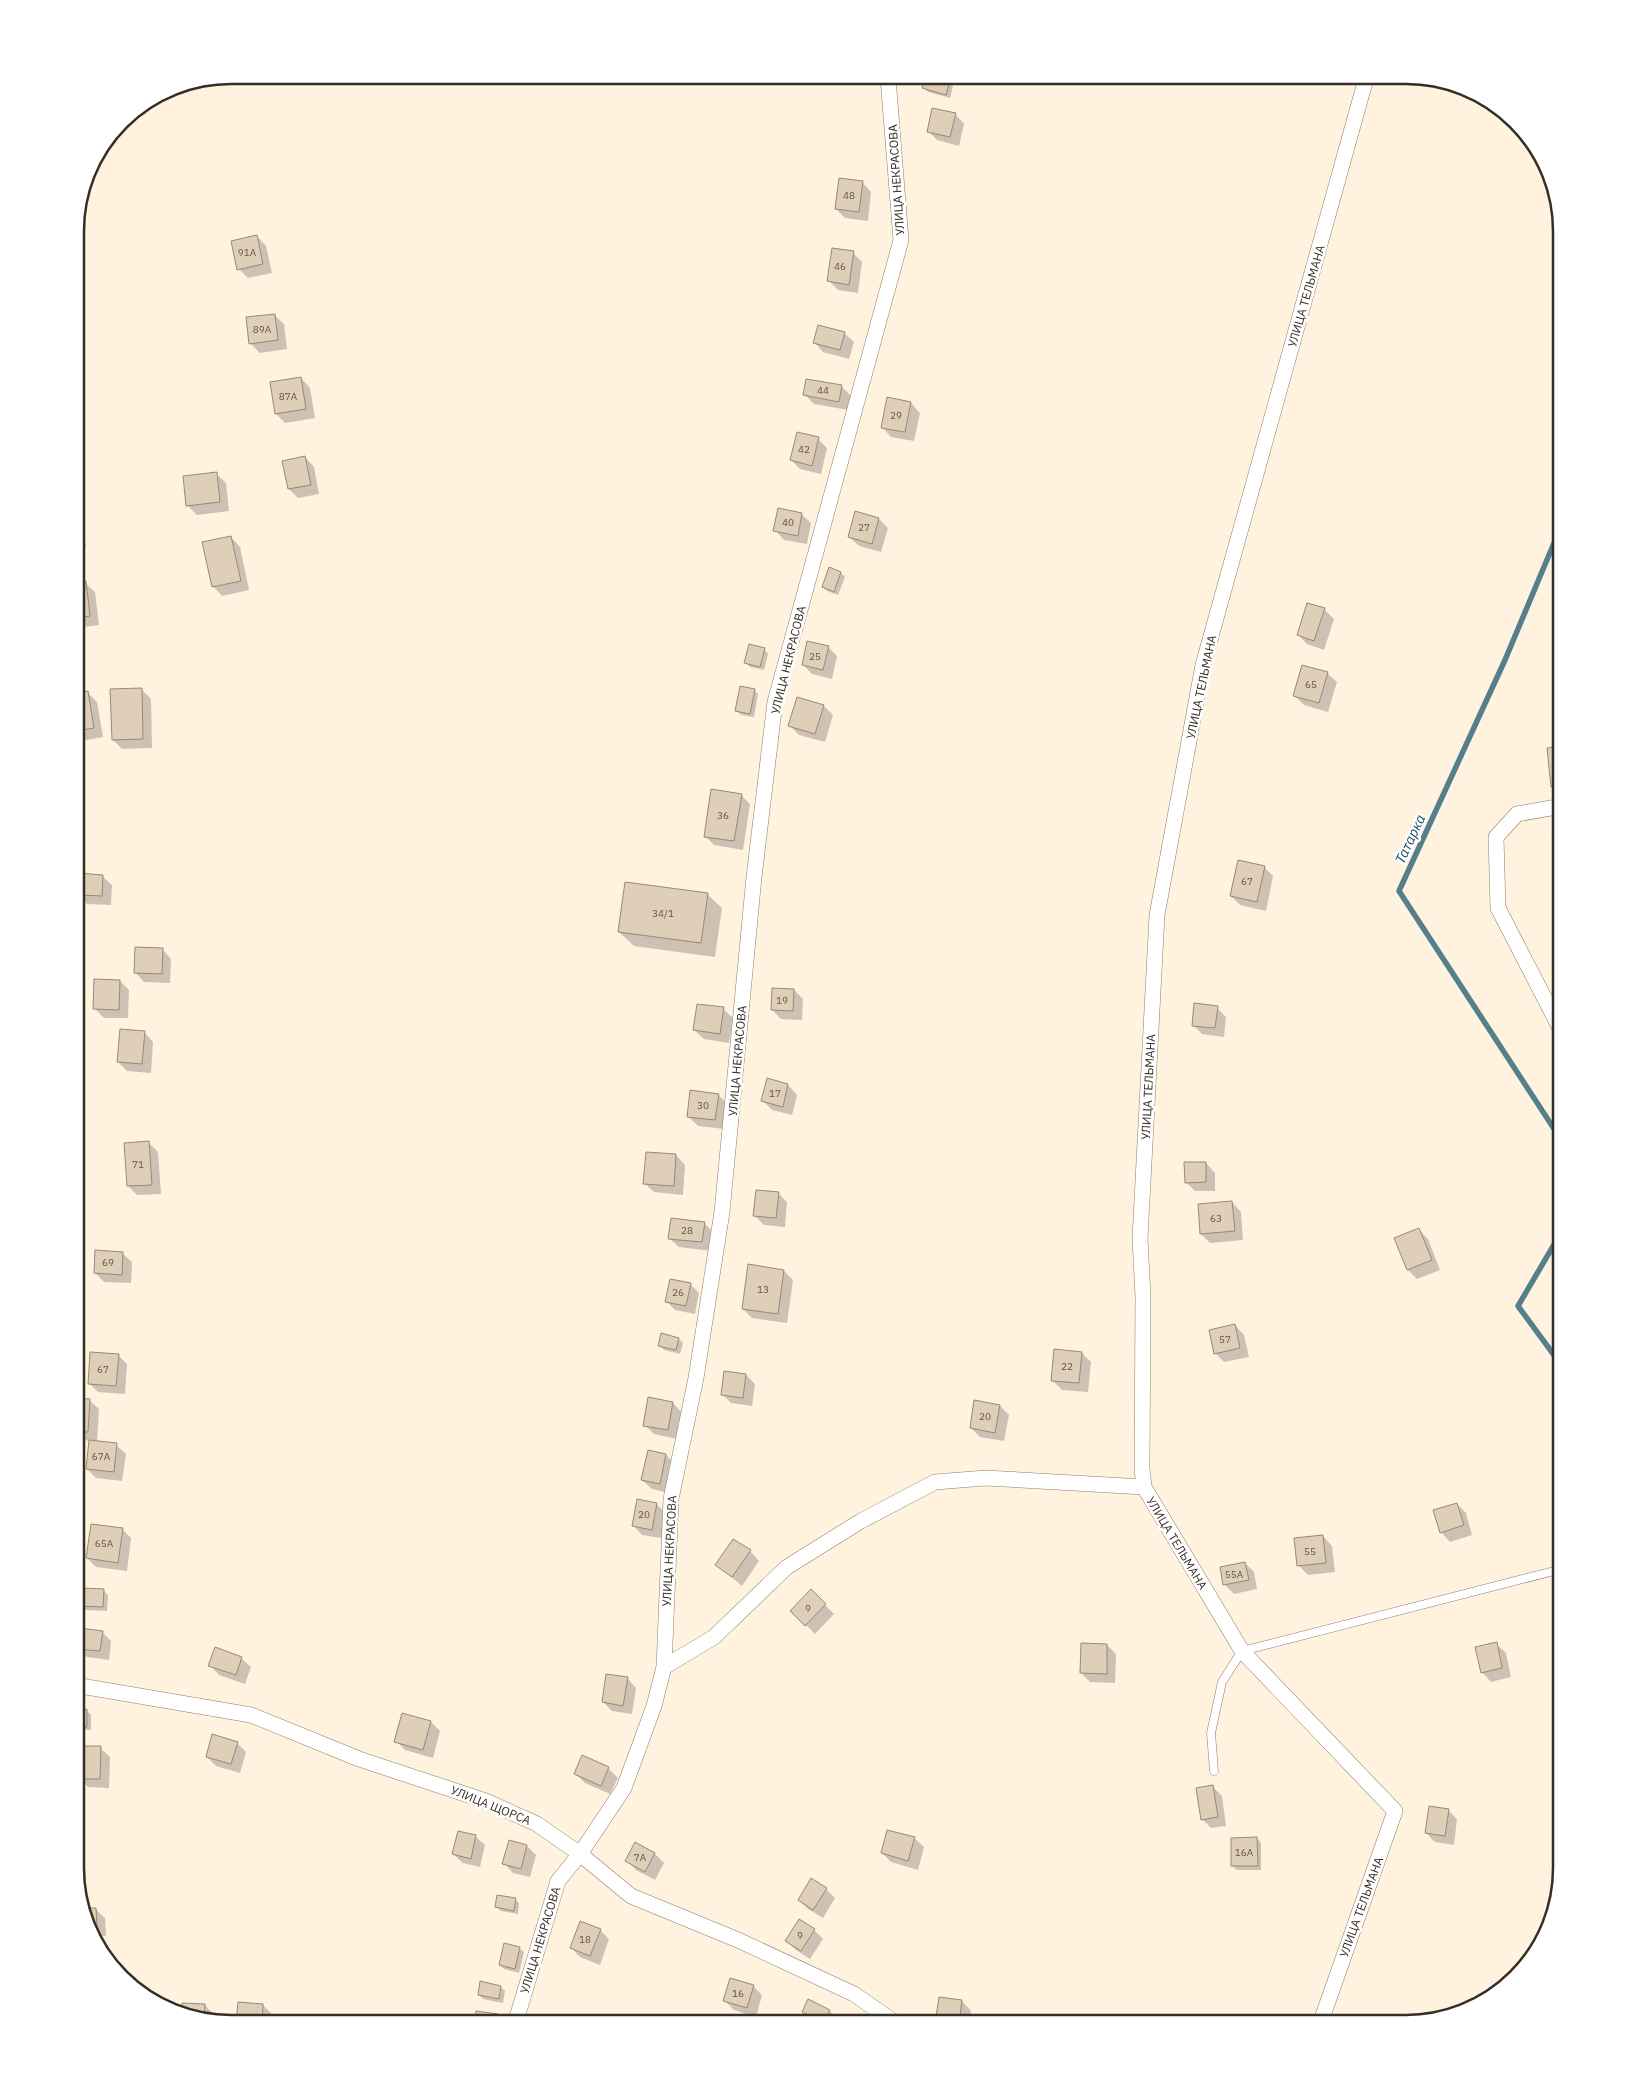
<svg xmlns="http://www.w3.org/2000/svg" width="1637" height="2099" font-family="'IBM Plex Sans',sans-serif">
<rect width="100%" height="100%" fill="#fff2df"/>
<!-- shadow -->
<g fill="#0003">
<polygon points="949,82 953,86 950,98 928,92 924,88"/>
<polygon points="955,114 964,124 959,146 937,140 928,131"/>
<polygon points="862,182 871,192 868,221 845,218 836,209"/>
<polygon points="257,236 266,246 272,273 248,278 239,269"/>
<polygon points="853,253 862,262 858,293 838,290 829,281"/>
<polygon points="274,315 284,324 287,349 260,353 250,343"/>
<polygon points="844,333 854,342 849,359 823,352 814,342"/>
<polygon points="301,378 310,388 315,418 285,423 276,414"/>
<polygon points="841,386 851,396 848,410 814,404 805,395"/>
<polygon points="911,403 920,413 914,441 891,437 882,427"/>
<polygon points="818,439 827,448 821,474 800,469 791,460"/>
<polygon points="305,457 314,467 319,494 298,498 289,489"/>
<polygon points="216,474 226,483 229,511 197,515 188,506 184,477"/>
<polygon points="75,505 81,512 86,548 75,549"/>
<polygon points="801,514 811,523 807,544 784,540 775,530"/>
<polygon points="879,519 888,528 881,552 859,546 849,537"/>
<polygon points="231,537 240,547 249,590 222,596 213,586"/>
<polygon points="830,569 841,573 845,577 838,595 827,591 823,587"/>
<polygon points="85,583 95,592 99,625 76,628 75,584"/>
<polygon points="1324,609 1334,619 1324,650 1307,644 1298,635"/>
<polygon points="828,647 837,656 832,679 812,674 803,665"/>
<polygon points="764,649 768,654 764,670 750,667 746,663"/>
<polygon points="1327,673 1337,682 1328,712 1304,705 1295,696"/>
<polygon points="141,689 151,699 152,748 122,749 113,740"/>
<polygon points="754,690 758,694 754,717 741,715 736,710"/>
<polygon points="88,693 97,702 103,737 86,740 77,731 75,695"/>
<polygon points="824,706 833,715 825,742 799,735 789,725"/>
<polygon points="1562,747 1562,795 1553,786"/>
<polygon points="741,795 750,804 743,850 714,845 705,836"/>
<polygon points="1264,867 1273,876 1266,911 1240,905 1231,896"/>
<polygon points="102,876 112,885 111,905 87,904 78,894"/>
<polygon points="707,894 722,908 715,957 634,946 619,932"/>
<polygon points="162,949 171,959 170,983 144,982 135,972"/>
<polygon points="120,981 129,990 128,1018 104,1018 94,1008"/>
<polygon points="794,990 803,999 802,1020 781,1019 772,1010"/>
<polygon points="1217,1008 1226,1017 1224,1037 1202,1034 1193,1025"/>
<polygon points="723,1009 733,1018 729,1043 704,1039 694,1030"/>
<polygon points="144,1032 153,1042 151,1073 127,1071 118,1062"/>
<polygon points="768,1080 788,1085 797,1095 792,1115 772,1110 763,1101"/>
<polygon points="718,1095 728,1104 724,1129 698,1126 688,1116"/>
<polygon points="149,1143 158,1152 161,1194 137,1195 128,1186"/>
<polygon points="676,1155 685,1165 683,1195 654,1192 644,1183"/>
<polygon points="1206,1163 1215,1173 1215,1191 1195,1191 1186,1182"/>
<polygon points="778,1193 787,1202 785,1227 764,1225 755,1216"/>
<polygon points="1232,1202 1241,1212 1243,1240 1210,1243 1201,1234"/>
<polygon points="704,1223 714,1233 711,1251 679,1247 669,1238"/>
<polygon points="1419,1230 1428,1239 1440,1270 1417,1279 1408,1270"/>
<polygon points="122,1253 132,1262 131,1283 104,1282 95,1273"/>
<polygon points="784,1271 793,1280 787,1323 752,1318 743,1309"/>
<polygon points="690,1284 699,1293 695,1314 675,1310 666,1301"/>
<polygon points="1235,1325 1244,1335 1249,1357 1224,1362 1215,1353"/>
<polygon points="679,1339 683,1343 680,1354 664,1350 659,1345"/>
<polygon points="1082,1353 1091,1362 1088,1392 1062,1390 1052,1380"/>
<polygon points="118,1355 127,1364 125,1394 98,1392 89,1383"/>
<polygon points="746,1375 755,1384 752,1406 731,1403 722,1394"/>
<polygon points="75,1399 89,1400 99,1409 97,1442 116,1445 126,1454 122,1481 96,1478 87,1469 90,1441 82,1440 75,1433"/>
<polygon points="673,1403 682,1413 677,1439 654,1434 645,1425"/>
<polygon points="1000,1406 1009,1415 1004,1441 980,1437 971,1428"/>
<polygon points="666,1455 675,1464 669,1493 652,1489 642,1480"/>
<polygon points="656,1504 666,1513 661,1538 642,1535 633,1525"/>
<polygon points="1457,1504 1466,1513 1472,1535 1450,1542 1441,1532"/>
<polygon points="122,1529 131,1538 127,1571 96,1567 87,1558"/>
<polygon points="1323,1536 1332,1546 1335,1572 1308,1575 1298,1565"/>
<polygon points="750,1551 759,1561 742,1586 717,1565"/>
<polygon points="1245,1563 1254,1572 1257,1589 1234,1594 1224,1584"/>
<polygon points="103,1590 108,1595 107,1611 85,1610 81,1605"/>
<polygon points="811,1591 834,1614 815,1634 792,1611"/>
<polygon points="102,1632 111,1641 109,1660 87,1657 78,1648"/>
<polygon points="1496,1644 1506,1653 1511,1677 1491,1682 1482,1672"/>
<polygon points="1107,1645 1116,1654 1115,1683 1090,1682 1081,1673"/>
<polygon points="241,1658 251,1667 245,1684 219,1675 210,1665"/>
<polygon points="627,1678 636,1688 632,1714 612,1711 603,1702"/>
<polygon points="75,1711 87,1711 91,1715 91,1730 75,1730"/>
<polygon points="431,1722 440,1731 433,1758 405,1750 396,1741"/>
<polygon points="237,1743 246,1752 240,1773 216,1766 207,1757"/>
<polygon points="100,1748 110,1757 109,1788 88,1787 79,1778"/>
<polygon points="583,1757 609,1769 618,1778 610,1794 585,1783 576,1774"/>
<polygon points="1212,1786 1222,1796 1226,1826 1211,1828 1202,1819"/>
<polygon points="1448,1810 1457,1819 1454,1845 1435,1842 1426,1833"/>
<polygon points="475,1836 485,1845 480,1867 463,1863 453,1854"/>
<polygon points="914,1838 924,1847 918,1870 891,1862 882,1853"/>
<polygon points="1257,1838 1261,1843 1261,1870 1237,1870 1232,1866"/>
<polygon points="636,1844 655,1854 664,1863 655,1880 636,1870 627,1860"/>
<polygon points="527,1846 536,1855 530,1877 513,1873 504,1863"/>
<polygon points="826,1889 835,1898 823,1918 808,1909 799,1900"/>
<polygon points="515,1899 519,1903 518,1914 501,1911 496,1907"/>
<polygon points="95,1909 105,1918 106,1936 93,1937 81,1910"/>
<polygon points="600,1930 609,1939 600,1965 580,1957 571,1948"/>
<polygon points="814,1930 823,1939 810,1959 796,1950 786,1941"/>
<polygon points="519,1948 524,1952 519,1973 504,1969 500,1965"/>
<polygon points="753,1986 762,1995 756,2017 734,2010 725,2001"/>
<polygon points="501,1987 505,1991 503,2003 483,1999 479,1995"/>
<polygon points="147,1998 159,1999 168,2007 153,2003"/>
<polygon points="808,2001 830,2011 834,2016 830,2024 824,2024 803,2012"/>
<polygon points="962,2001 971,2011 969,2024 936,2024"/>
<polygon points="183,2004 205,2005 214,2015 214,2019 183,2011"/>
<polygon points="263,2005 272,2014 271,2024 238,2024"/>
<polygon points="498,2015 507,2024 475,2024"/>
</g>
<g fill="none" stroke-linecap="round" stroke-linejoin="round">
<!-- stream -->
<g stroke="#557f8b" stroke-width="5.5">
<polyline points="1562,1141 1399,891 1505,660 1562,524"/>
<polyline points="1562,1366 1518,1306 1562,1231"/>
</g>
</g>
<!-- building -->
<g fill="#dfcfb9" stroke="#978974">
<polygon points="926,75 950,80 946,95 922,88"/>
<polygon points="932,108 956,113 950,137 927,132"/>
<polygon points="839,178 863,181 859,212 835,209"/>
<polygon points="257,235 263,264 237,270 231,241"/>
<polygon points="832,248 854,251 849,285 827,281"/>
<polygon points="275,314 278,340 249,344 246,317"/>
<polygon points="818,325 845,332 840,350 813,343"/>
<polygon points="301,377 306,409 275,414 270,382"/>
<polygon points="806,379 842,385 839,402 803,395"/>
<polygon points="887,397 911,402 905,432 881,428"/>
<polygon points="797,432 819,437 812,466 790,460"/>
<polygon points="305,456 311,485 288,489 282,461"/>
<polygon points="217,472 220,502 186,506 183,476"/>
<polygon points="778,508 802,513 798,536 773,531"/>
<polygon points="855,511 879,518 872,544 848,537"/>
<polygon points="231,536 241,581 212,587 202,542"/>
<polygon points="829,567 841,572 834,592 822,587"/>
<polygon points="86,581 90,616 75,618 75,583"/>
<polygon points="1307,603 1325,608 1314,641 1297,635"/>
<polygon points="807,641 829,646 823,670 802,665"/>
<polygon points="749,644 765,648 760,667 744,663"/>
<polygon points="1302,665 1328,672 1319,703 1293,696"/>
<polygon points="740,686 755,689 750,714 735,711"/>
<polygon points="142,688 143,739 112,740 110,689"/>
<polygon points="88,691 94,728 76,731 75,693"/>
<polygon points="797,697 824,705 815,734 788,726"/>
<polygon points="1562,746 1562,785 1551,787 1547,748"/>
<polygon points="711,789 742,794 734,841 704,837"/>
<polygon points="1562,832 1562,853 1557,854 1552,834"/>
<polygon points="1238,860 1265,866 1257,902 1230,896"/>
<polygon points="78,873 103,875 102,896 77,895"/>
<polygon points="625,882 708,893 701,943 618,932"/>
<polygon points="135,947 163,948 162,974 134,973"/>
<polygon points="94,979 120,980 119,1010 93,1009"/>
<polygon points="772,988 794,989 793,1011 771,1010"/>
<polygon points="1194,1003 1218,1006 1215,1028 1192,1026"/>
<polygon points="697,1004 724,1007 720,1034 693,1030"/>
<polygon points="120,1029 145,1031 142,1064 117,1062"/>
<polygon points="767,1078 788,1084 783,1107 761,1101"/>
<polygon points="690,1090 719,1094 715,1120 687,1117"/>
<polygon points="149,1141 152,1185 127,1186 124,1143"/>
<polygon points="646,1152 676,1154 674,1186 643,1184"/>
<polygon points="1184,1162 1206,1162 1206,1182 1185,1183"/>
<polygon points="756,1190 779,1192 776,1218 753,1216"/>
<polygon points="1232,1201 1235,1231 1200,1234 1198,1204"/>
<polygon points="671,1218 705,1222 702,1242 668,1239"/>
<polygon points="1419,1228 1432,1260 1407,1270 1394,1238"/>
<polygon points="95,1250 123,1252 122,1275 94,1273"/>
<polygon points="748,1264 784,1270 778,1314 742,1309"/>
<polygon points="670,1279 691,1283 686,1306 665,1302"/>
<polygon points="1235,1324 1240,1348 1214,1354 1209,1330"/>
<polygon points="661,1333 679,1338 676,1350 658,1346"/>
<polygon points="1054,1349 1082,1352 1079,1383 1051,1381"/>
<polygon points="90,1352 119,1354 116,1386 88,1384"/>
<polygon points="724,1371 746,1374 743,1398 721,1395"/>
<polygon points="648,1397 673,1402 668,1430 643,1426"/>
<polygon points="75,1398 90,1399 88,1432 75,1432"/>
<polygon points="974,1400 1000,1405 995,1433 970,1428"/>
<polygon points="89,1440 117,1443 114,1472 86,1469"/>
<polygon points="648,1450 666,1454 660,1484 641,1480"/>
<polygon points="637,1499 657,1503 652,1530 632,1526"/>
<polygon points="1457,1503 1464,1525 1440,1533 1433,1510"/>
<polygon points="91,1524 123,1528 118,1563 86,1558"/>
<polygon points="1323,1535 1326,1563 1297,1566 1294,1538"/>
<polygon points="733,1539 751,1550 732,1577 715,1565"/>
<polygon points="1245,1562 1249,1580 1223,1585 1220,1567"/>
<polygon points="81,1588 104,1589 103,1607 80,1606"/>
<polygon points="811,1589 826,1604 805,1626 790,1611"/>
<polygon points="79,1628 103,1631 100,1651 77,1649"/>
<polygon points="1497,1642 1502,1668 1481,1673 1475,1647"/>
<polygon points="1081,1643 1107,1644 1107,1674 1080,1673"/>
<polygon points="215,1647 242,1657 236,1675 208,1666"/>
<polygon points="606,1674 628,1677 623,1706 602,1702"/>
<polygon points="87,1709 87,1727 75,1727 75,1710"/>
<polygon points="402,1713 431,1721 423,1750 394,1742"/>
<polygon points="212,1734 238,1742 231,1764 206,1757"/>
<polygon points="78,1746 101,1746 100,1779 77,1779"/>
<polygon points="582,1755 609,1767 601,1786 574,1774"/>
<polygon points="1213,1785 1218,1817 1201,1820 1196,1788"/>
<polygon points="1429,1806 1449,1809 1445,1836 1425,1833"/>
<polygon points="887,1830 915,1837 908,1861 881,1853"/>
<polygon points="458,1831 476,1835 471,1859 452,1854"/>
<polygon points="1257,1837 1258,1866 1231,1866 1231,1838"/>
<polygon points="509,1840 527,1845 521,1869 502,1864"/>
<polygon points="635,1842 655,1853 645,1872 625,1861"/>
<polygon points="811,1878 827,1888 813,1910 798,1900"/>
<polygon points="497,1895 516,1898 514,1911 495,1907"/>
<polygon points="80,1908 96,1908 97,1927 89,1928"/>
<polygon points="799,1919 815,1929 801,1951 785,1941"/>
<polygon points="580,1921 601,1929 590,1956 570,1948"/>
<polygon points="504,1943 520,1947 515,1969 499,1965"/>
<polygon points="730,1978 754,1985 747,2008 723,2001"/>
<polygon points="480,1981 501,1986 499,1999 478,1995"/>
<polygon points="146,1996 160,1997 159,2005 153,2003"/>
<polygon points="939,1997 962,2000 959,2024 935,2024"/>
<polygon points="808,1999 830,2010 824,2023 802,2012"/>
<polygon points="238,2002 263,2004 262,2024 236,2024"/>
<polygon points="182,2003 205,2004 204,2017 182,2011"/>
<polygon points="476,2011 498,2014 497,2024 474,2024"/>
</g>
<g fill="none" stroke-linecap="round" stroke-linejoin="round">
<!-- lane casing -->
<g stroke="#8c7e69" stroke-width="9">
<polyline id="lane" points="1214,1771 1211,1733 1222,1682 1242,1651 1562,1569"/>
</g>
<!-- street casing -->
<g stroke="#8c7e69" stroke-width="16">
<g id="street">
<polyline points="1562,1032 1498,908 1496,837 1517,814 1562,806"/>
<polyline points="664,1667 714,1637 787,1567 861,1521 935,1482 986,1478 1144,1487"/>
<polyline points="75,1685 251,1715 359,1759 486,1801 537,1824 580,1854 631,1896 738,1940 854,1994 897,2024"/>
<polyline points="515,2024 558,1881 580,1854 624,1788 654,1706 664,1667 671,1499 696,1378 722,1212 754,877 775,702 901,240 888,78"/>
<polyline points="1320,2024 1395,1811 1242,1651 1144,1487 1142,1468 1143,1297 1140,1238 1157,915 1203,665 1367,75"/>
</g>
</g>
<!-- lane -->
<use href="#lane" stroke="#fff" stroke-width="8"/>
<!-- street -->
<use href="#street" stroke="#fff" stroke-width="15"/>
</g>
<g text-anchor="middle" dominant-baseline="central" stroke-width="5" stroke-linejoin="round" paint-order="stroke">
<!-- number labels -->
<g font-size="10" fill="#5f564a">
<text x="849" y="195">48</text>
<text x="247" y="252">91А</text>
<text x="840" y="266">46</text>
<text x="262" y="329">89А</text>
<text x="823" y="390">44</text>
<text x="288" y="396">87А</text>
<text x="896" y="415">29</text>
<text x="804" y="449">42</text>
<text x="788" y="522">40</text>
<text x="864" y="527">27</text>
<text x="815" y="656">25</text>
<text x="1311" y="684">65</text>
<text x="723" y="815">36</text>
<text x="1247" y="881">67</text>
<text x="663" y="913">34/1</text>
<text x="782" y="1000">19</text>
<text x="775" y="1093">17</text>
<text x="703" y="1105">30</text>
<text x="138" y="1164">71</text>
<text x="1216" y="1218">63</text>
<text x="687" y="1230">28</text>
<text x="108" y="1262">69</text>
<text x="763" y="1289">13</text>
<text x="678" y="1292">26</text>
<text x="1225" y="1339">57</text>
<text x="1067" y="1366">22</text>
<text x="103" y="1369">67</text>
<text x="985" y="1416">20</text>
<text x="101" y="1456">67А</text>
<text x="644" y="1514">20</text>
<text x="104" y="1543">65А</text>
<text x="1310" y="1551">55</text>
<text x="1234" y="1574">55А</text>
<text x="808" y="1608">9</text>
<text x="1244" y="1852">16А</text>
<text x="640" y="1857">7А</text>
<text x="800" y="1935">9</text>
<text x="585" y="1939">18</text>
<text x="738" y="1993">16</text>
</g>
<!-- street labels -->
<g font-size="12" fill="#342e25" stroke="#fff">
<text transform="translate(896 180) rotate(-94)">УЛИЦА НЕКРАСОВА</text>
<text transform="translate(1306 296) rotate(-74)">УЛИЦА ТЕЛЬМАНА</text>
<text transform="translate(788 660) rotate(-76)">УЛИЦА НЕКРАСОВА</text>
<text transform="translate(1201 687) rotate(-78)">УЛИЦА ТЕЛЬМАНА</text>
<text transform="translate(737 1061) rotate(-85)">УЛИЦА НЕКРАСОВА</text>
<text transform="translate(1148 1087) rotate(-87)">УЛИЦА ТЕЛЬМАНА</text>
<text transform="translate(1177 1543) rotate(59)">УЛИЦА ТЕЛЬМАНА</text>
<text transform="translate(669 1551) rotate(-87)">УЛИЦА НЕКРАСОВА</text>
<text transform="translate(491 1805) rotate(22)">УЛИЦА ЩОРСА</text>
<text transform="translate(1361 1907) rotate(-70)">УЛИЦА ТЕЛЬМАНА</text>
<text transform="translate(540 1940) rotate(-73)">УЛИЦА НЕКРАСОВА</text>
</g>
<!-- water labels -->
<g font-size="14" font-style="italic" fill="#174d5d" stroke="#fff">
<text transform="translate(1410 839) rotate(-65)">Татарка</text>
</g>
</g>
<!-- crop -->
<path d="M0 0H1637V2099H0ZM231 84H1406A147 147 0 0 1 1553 231V1868A147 147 0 0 1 1406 2015H231A147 147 0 0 1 84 1868V231A147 147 0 0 1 231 84Z" fill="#fff" fill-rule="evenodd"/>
<path fill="none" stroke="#342e25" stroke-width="2.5" d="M231 84H1406A147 147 0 0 1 1553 231V1868A147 147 0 0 1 1406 2015H231A147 147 0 0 1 84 1868V231A147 147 0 0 1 231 84Z"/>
</svg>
